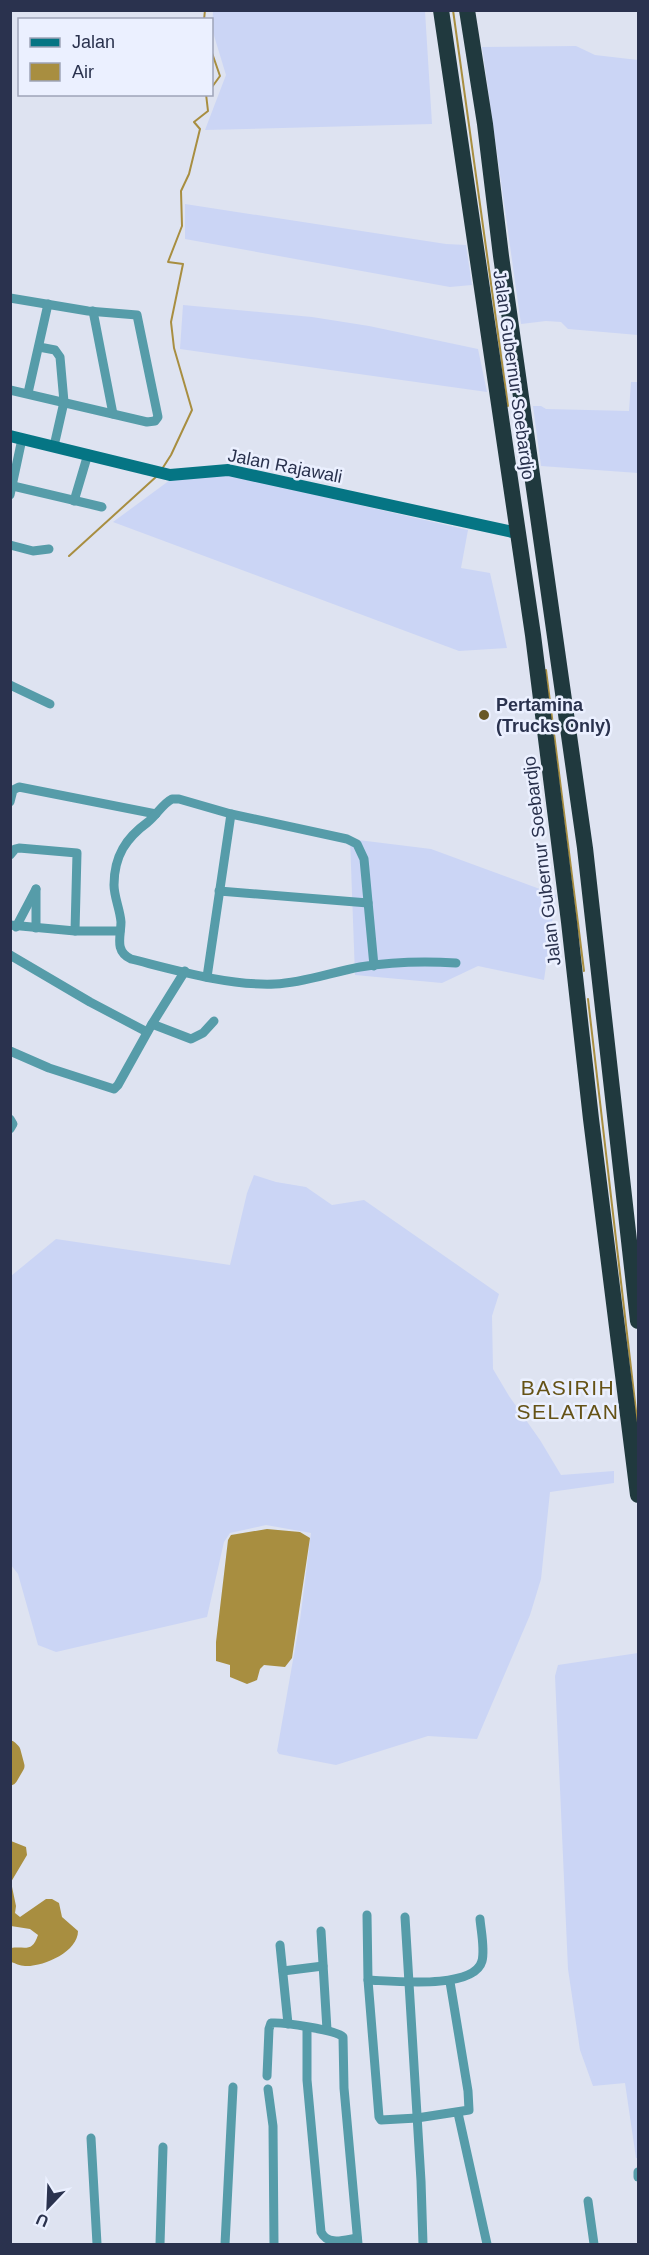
<svg xmlns="http://www.w3.org/2000/svg" width="649" height="2255" font-family="Arial,sans-serif">
<rect width="100%" height="100%" fill="#dee3f1"/>
<!-- built -->
<g fill="#cbd5f5">
<polygon points="213,11 425,11 432,124 205,130 226,75 212,29"/>
<polygon points="576,46 595,55 638,60 638,335 568,329 561,322 546,321 521,324 482,47"/>
<polygon points="185,204 446,244 466,245 472,285 450,287 185,239"/>
<polygon points="183,305 312,317 369,326 478,349 487,392 180,349"/>
<polygon points="631,382 638,382 638,473 541,466 533,406 541,406 546,409 629,411"/>
<polygon points="225,474 468,530 461,568 490,573 507,648 459,651 113,522 170,480"/>
<polygon points="350,839 431,849 556,895 544,980 478,966 442,983 355,975"/>
<polygon points="254,1175 276,1182 306,1187 332,1205 364,1200 499,1294 492,1316 493,1369 509,1396 540,1440 561,1475 614,1471 614,1483 550,1492 541,1579 530,1615 477,1739 428,1736 336,1765 279,1754 277,1751 300,1620 311,1533 266,1525 230,1533 224,1542 207,1617 56,1652 38,1645 18,1574 11,1565 11,1276 56,1239 230,1265 247,1193"/>
<polygon points="638,1653 638,2158 636,2158 625,2083 593,2086 580,2050 568,1969 555,1676 558,1665"/>
</g>
<!-- water -->
<g fill="#a88e40">
<polygon points="267,1529 300,1532 310,1538 292,1658 285,1667 264,1665 260,1669 257,1680 247,1684 230,1677 230,1665 216,1661 216,1642 228,1540 231,1535"/>
<path d="M11,1841L26,1847L27,1855L11,1882L16,1906L15,1913L20,1917L46,1899H52L59,1903L62,1917L78,1931C78,1952 43,1967 25,1966C20,1966 15,1963 11,1962V1948C26,1946 32,1953 38,1935L30,1929L11,1926Z"/>
</g>
<g fill="none" stroke-linecap="round" stroke-linejoin="round">
<!-- stream -->
<g stroke="#a88e40" stroke-width="2">
<polyline points="453,10 508,406"/>
<polyline points="204,20 205,10"/>
<polyline points="212,53 220,76 212,87"/>
<polyline points="162,469 171,455 192,410 174,348 171,322 183,264 168,262 182,226 181,191 189,174 200,129 194,122 208,111 206,94"/>
<polyline points="69,556 157,476"/>
<polyline points="546,670 584,971"/>
<polyline points="588,999 638,1428"/>
</g>
<!-- river -->
<polyline stroke="#a88e40" stroke-width="15" points="10,1748 13,1751 17,1766 10,1778"/>
<!-- street -->
<g stroke="#569ca9" stroke-width="9">
<polyline points="10,298 88,311 137,315 158,417 155,421 147,422 10,390"/>
<polyline points="93,311 113,414"/>
<polyline points="39,347 55,350 60,357 64,402 54,446"/>
<polyline points="28,393 48,304"/>
<polyline points="13,486 102,507"/>
<polyline points="10,495 22,439"/>
<polyline points="74,501 88,454"/>
<polyline points="10,545 33,551 49,549"/>
<polyline points="10,685 50,704"/>
<polyline points="10,802 13,790 19,787 156,814"/>
<polyline points="10,855 15,849 19,848 77,853 75,931"/>
<polyline points="219,891 368,903"/>
<polyline points="10,925 75,931 120,931"/>
<polyline points="16,927 36,889"/>
<polyline points="36,928 36,889"/>
<polyline points="10,955 90,1002 147,1032"/>
<path d="M374,966L364,859L357,844L347,839L231,814L179,799H172C162,804 157,815 148,822C126,838 114,856 114,885C114,897 120,909 121,922C121,936 114,951 131,959C175,970 229,986 275,984C304,983 332,972 360,967C391,962 425,961 456,963"/>
<polyline points="207,977 231,814"/>
<polyline points="152,1024 191,1039 203,1033 214,1021"/>
<polyline points="10,1051 49,1068 114,1089 118,1085 152,1024 185,971"/>
<polyline points="10,1119 13,1124 10,1129"/>
<polyline points="367,1915 368,1980 379,2117 381,2120 417,2118 469,2110 468,2091 450,1982"/>
<polyline points="405,1917 421,2181 423,2244"/>
<polyline points="321,1931 327,2030"/>
<polyline points="280,1945 288,2024"/>
<polyline points="283,1971 323,1966"/>
<path d="M368,1980C393,1981 474,1990 482,1961C485,1949 481,1931 480,1919"/>
<path d="M307,2028V2080L321,2232C328,2246 344,2240 357,2238"/>
<path d="M267,2076L269,2029L271,2023C283,2022 336,2030 343,2037L344,2088L358,2244"/>
<polyline points="268,2089 273,2126 274,2244"/>
<polyline points="458,2113 487,2244"/>
<polyline points="91,2138 97,2244"/>
<polyline points="638,2172 638,2177"/>
<polyline points="588,2201 594,2244"/>
<polyline points="160,2244 163,2147"/>
<polyline points="225,2244 233,2087"/>
</g>
<!-- secondary -->
<polyline stroke="#057584" stroke-width="12" points="10,436 170,475 228,470 517,533"/>
<!-- highway -->
<g stroke="#20393e" stroke-width="16">
<polyline points="441,10 533,635 569,922 591,1119 638,1495"/>
<polyline points="467,10 485,124 501,256 585,848 638,1321"/>
</g>
</g>
<!-- markers -->
<circle fill="#695826" stroke="#ebf0ff" stroke-width="2" cx="484" cy="715" r="6"/>
<g text-anchor="middle" dominant-baseline="central" stroke-width="5" stroke-linejoin="round" paint-order="stroke">
<!-- street labels -->
<g font-size="18" fill="#2a324e" stroke="#ebf0ff">
<text transform="translate(514 375) rotate(82)">Jalan Gubernur Soebardjo</text>
<text transform="translate(285 466) rotate(11)">Jalan Rajawali</text>
<text transform="translate(542 861) rotate(-97)">Jalan Gubernur Soebardjo</text>
</g>
<!-- poi labels -->
<g font-size="18" font-weight="bold" fill="#2a324e" stroke="#ebf0ff" text-anchor="start">
<text x="496" y="705">Pertamina<tspan x="496" dy="21">(Trucks Only)</tspan></text>
</g>
<!-- quarter labels -->
<g font-size="21" letter-spacing="1.5" fill="#655216" stroke="#ebf0ff">
<text x="568" y="1387">BASIRIH<tspan x="568" dy="24">SELATAN</tspan></text>
</g>
</g>
<!-- border -->
<rect width="649" height="2255" fill="none" stroke="#2a324e" stroke-width="24"/>
<!-- legend -->
<rect x="18" y="18" width="195" height="78" fill="#ebf0ff" stroke="#9ea4b8" stroke-width="1.5"/>
<rect x="30" y="38" width="30" height="9" fill="#057584" stroke="#9ea4b8" stroke-width="1.5"/>
<text x="72" y="48" font-size="18" fill="#2a324e">Jalan</text>
<rect x="30" y="63" width="30" height="18" fill="#a88e40" stroke="#9ea4b8" stroke-width="1.5"/>
<text x="72" y="78" font-size="18" fill="#2a324e">Air</text>
<!-- north arrow -->
<g transform="translate(48 2207) rotate(203)" stroke="#ebf0ff" stroke-width="4.5" paint-order="stroke">
<path d="M0-4.5L10 22L0 15L-10 22Z" fill="#2a324e"/>
<text y="-9" font-size="16" font-weight="bold" text-anchor="middle" fill="#2a324e">U</text>
</g>
</svg>
